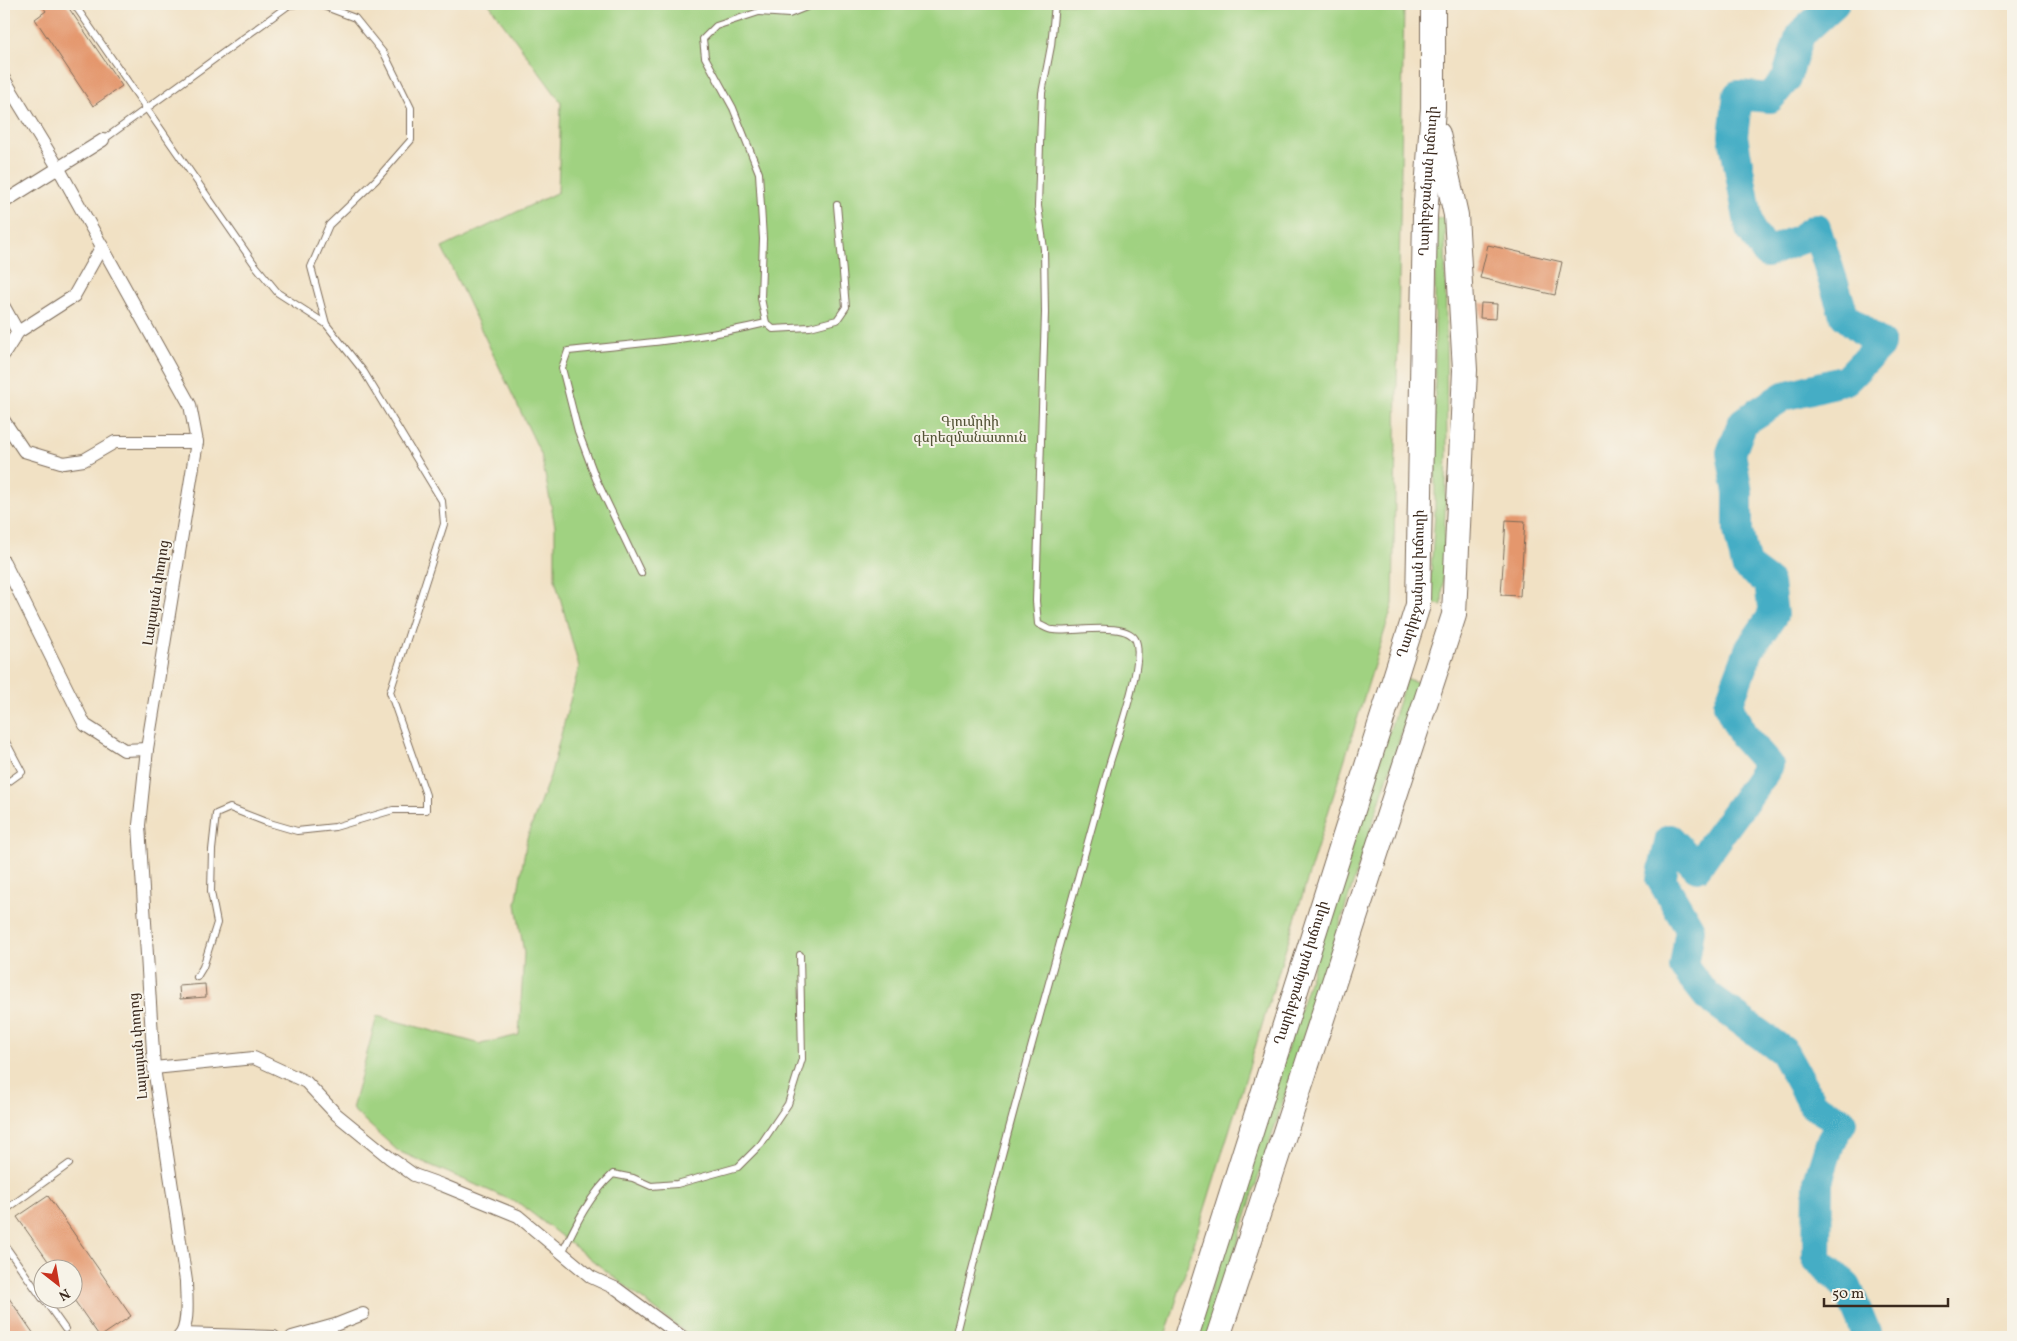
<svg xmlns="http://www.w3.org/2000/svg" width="2017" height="1341" font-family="Vollkorn,'Noto Serif Armenian',serif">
<rect width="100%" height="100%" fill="#f7f3e8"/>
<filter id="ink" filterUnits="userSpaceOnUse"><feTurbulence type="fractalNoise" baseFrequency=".02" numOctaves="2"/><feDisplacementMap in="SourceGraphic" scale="10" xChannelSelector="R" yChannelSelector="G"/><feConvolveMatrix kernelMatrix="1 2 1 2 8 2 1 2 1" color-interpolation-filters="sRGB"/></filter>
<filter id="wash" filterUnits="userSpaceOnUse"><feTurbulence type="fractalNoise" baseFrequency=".0096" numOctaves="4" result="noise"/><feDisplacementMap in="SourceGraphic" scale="20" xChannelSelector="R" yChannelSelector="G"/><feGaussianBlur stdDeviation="1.12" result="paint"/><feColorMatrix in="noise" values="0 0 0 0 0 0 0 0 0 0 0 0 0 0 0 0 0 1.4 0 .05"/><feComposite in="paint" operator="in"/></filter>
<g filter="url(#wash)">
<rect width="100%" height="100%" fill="#f1e1c4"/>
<!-- green -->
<g fill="#a0d281" stroke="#6e7e50">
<polygon points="489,4 1404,4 1393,604 1165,1337 691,1337 520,1204 398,1151 352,1109 377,1016 481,1044 519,1035 524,953 516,904 527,838 550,776 579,667 555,579 555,526 541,454 442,248 558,192 561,102"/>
<polygon points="1445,217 1447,454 1442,605 1429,603 1435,513 1435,219"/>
<polygon points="1406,679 1418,682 1207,1337 1195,1337"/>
</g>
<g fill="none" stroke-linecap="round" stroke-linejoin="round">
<!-- river -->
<path stroke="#45adc5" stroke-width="30" d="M1834,4L1800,35L1786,79L1770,98L1738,95L1733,136L1750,229L1766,253L1798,240L1816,228L1844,315L1863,331L1881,344L1846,380L1784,396L1743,422L1731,453L1738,493V531L1746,566L1769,583L1773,615L1749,650L1728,705L1744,737L1769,765C1747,800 1720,832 1697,867L1670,839L1661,879L1690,929L1684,967L1707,996L1783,1051L1813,1105L1842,1122L1830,1143L1818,1181L1817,1259L1847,1287L1866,1332L1865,1337"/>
</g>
<g id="blocks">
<!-- building -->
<g fill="#e4976d">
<polygon points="41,4 66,4 122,86 93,106 35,19 46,11"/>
<polygon points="1488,245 1562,262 1555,295 1480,278"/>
<polygon points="1481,303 1497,304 1496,319 1480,318"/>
<polygon points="1506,520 1525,521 1520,596 1501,595"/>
<polygon points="205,984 206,997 180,999 179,986"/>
<polygon points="48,1196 131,1316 100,1337 72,1297 72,1268 53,1268 17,1217"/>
<polygon points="4,1291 36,1337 4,1337"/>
</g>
</g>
</g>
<g filter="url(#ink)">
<use href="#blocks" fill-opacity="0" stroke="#7b6a58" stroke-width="1"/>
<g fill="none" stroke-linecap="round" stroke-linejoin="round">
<!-- lane casing -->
<g stroke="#7b6a58" stroke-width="8">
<g id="lane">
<polyline points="74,4 255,265 278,293 326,324 364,372 442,501 444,524 390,692 426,795 426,810 393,810 335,827 297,831 266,822 230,808 216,814 212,850 211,892 217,923 203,967 197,977"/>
<polyline points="318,4 355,18 385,55 411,108 411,140 376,180 329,225 311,267 326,324"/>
<polyline points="761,4 762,11 716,26 703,39 705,57 733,108 759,173 763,239 761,298 766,323 773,329 810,327 837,320 846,307 837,205"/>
<polyline points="759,12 789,14 814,4"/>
<polyline points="103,140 289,5 297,4"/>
<path d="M641,573L596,479L578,431L562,368L568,351C635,344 701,339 766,323"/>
<polyline points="4,738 22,772 4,785"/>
<polyline points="4,1211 69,1164"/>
<polyline points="4,1244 42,1298"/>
<path d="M562,1253C576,1224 589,1196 613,1174L633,1178L651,1186L677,1184L738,1167L761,1144L788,1104L802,1059L800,955"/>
<polyline points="43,1298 65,1329"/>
<path d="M955,1337C1002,1147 1056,958 1108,769C1115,744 1145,662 1136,641C1128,620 1072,633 1053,630C1048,630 1043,626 1038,624L1036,601L1045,313L1044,249L1038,206L1040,144L1042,93L1051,46L1055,4"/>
</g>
</g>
<!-- street casing -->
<g stroke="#7b6a58" stroke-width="14">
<g id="street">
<path d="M4,79L59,169L190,405L197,442L147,749L139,825L154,1068L186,1281C186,1295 190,1327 179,1337"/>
<polyline points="4,202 103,140"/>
<polyline points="4,307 18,332"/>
<polyline points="4,354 18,332 74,296 102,246"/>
<polyline points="4,421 24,451 64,463 84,460 115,442 197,442"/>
<polyline points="4,562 85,725 124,750 147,749"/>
<polyline points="154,1068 254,1058 306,1082 336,1114 390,1158 414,1175 442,1185 518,1216 591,1277 617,1289 682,1337"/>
<polyline points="183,1337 182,1334 274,1337"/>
<polyline points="292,1337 335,1325 363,1314"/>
</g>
</g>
<!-- highway casing -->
<g stroke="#7b6a58" stroke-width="26">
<g id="highway">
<path id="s1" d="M1186,1337L1418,605L1425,216L1433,108V4"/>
<polyline points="1218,1337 1454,615 1465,370 1456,215 1438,134"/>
</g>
</g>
<!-- lane -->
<use href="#lane" stroke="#fff" stroke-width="6"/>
<!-- street -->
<use href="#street" stroke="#fff" stroke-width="12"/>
<!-- highway -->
<use href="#highway" stroke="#fff" stroke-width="24"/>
</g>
</g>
<g text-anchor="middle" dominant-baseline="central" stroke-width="4" stroke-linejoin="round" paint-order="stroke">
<!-- street labels -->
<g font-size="14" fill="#3b2a1e" stroke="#f7f3e8">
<text stroke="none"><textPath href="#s1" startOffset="1192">Ղարիբջանյան խճուղի</textPath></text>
<text stroke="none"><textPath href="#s1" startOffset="788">Ղարիբջանյան խճուղի</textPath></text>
<text transform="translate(157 593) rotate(-81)">Լալայան փողոց</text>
<text stroke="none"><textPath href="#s1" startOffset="382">Ղարիբջանյան խճուղի</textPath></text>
<text transform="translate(139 1046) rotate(-95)">Լալայան փողոց</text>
</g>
<!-- park labels -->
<g font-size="14" fill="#545437" stroke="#f7f3e8">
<text x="970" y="422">Գյումրիի<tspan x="970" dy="16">գերեզմանատուն</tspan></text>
</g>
</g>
<!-- margin -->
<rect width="2017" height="1341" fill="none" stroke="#f7f3e8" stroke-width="20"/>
<!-- north arrow -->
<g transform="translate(58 1284) rotate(149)"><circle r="24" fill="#f7f3e8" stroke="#aca397"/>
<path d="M0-4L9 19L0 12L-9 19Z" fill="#c8321e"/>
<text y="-8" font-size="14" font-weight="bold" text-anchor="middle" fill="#3b2a1e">N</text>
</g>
<!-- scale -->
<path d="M1824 1298v8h124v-8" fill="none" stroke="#3b2a1e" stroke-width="2.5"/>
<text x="1832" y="1298" font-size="15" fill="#3b2a1e" stroke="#f7f3e8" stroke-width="4" paint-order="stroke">50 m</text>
</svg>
